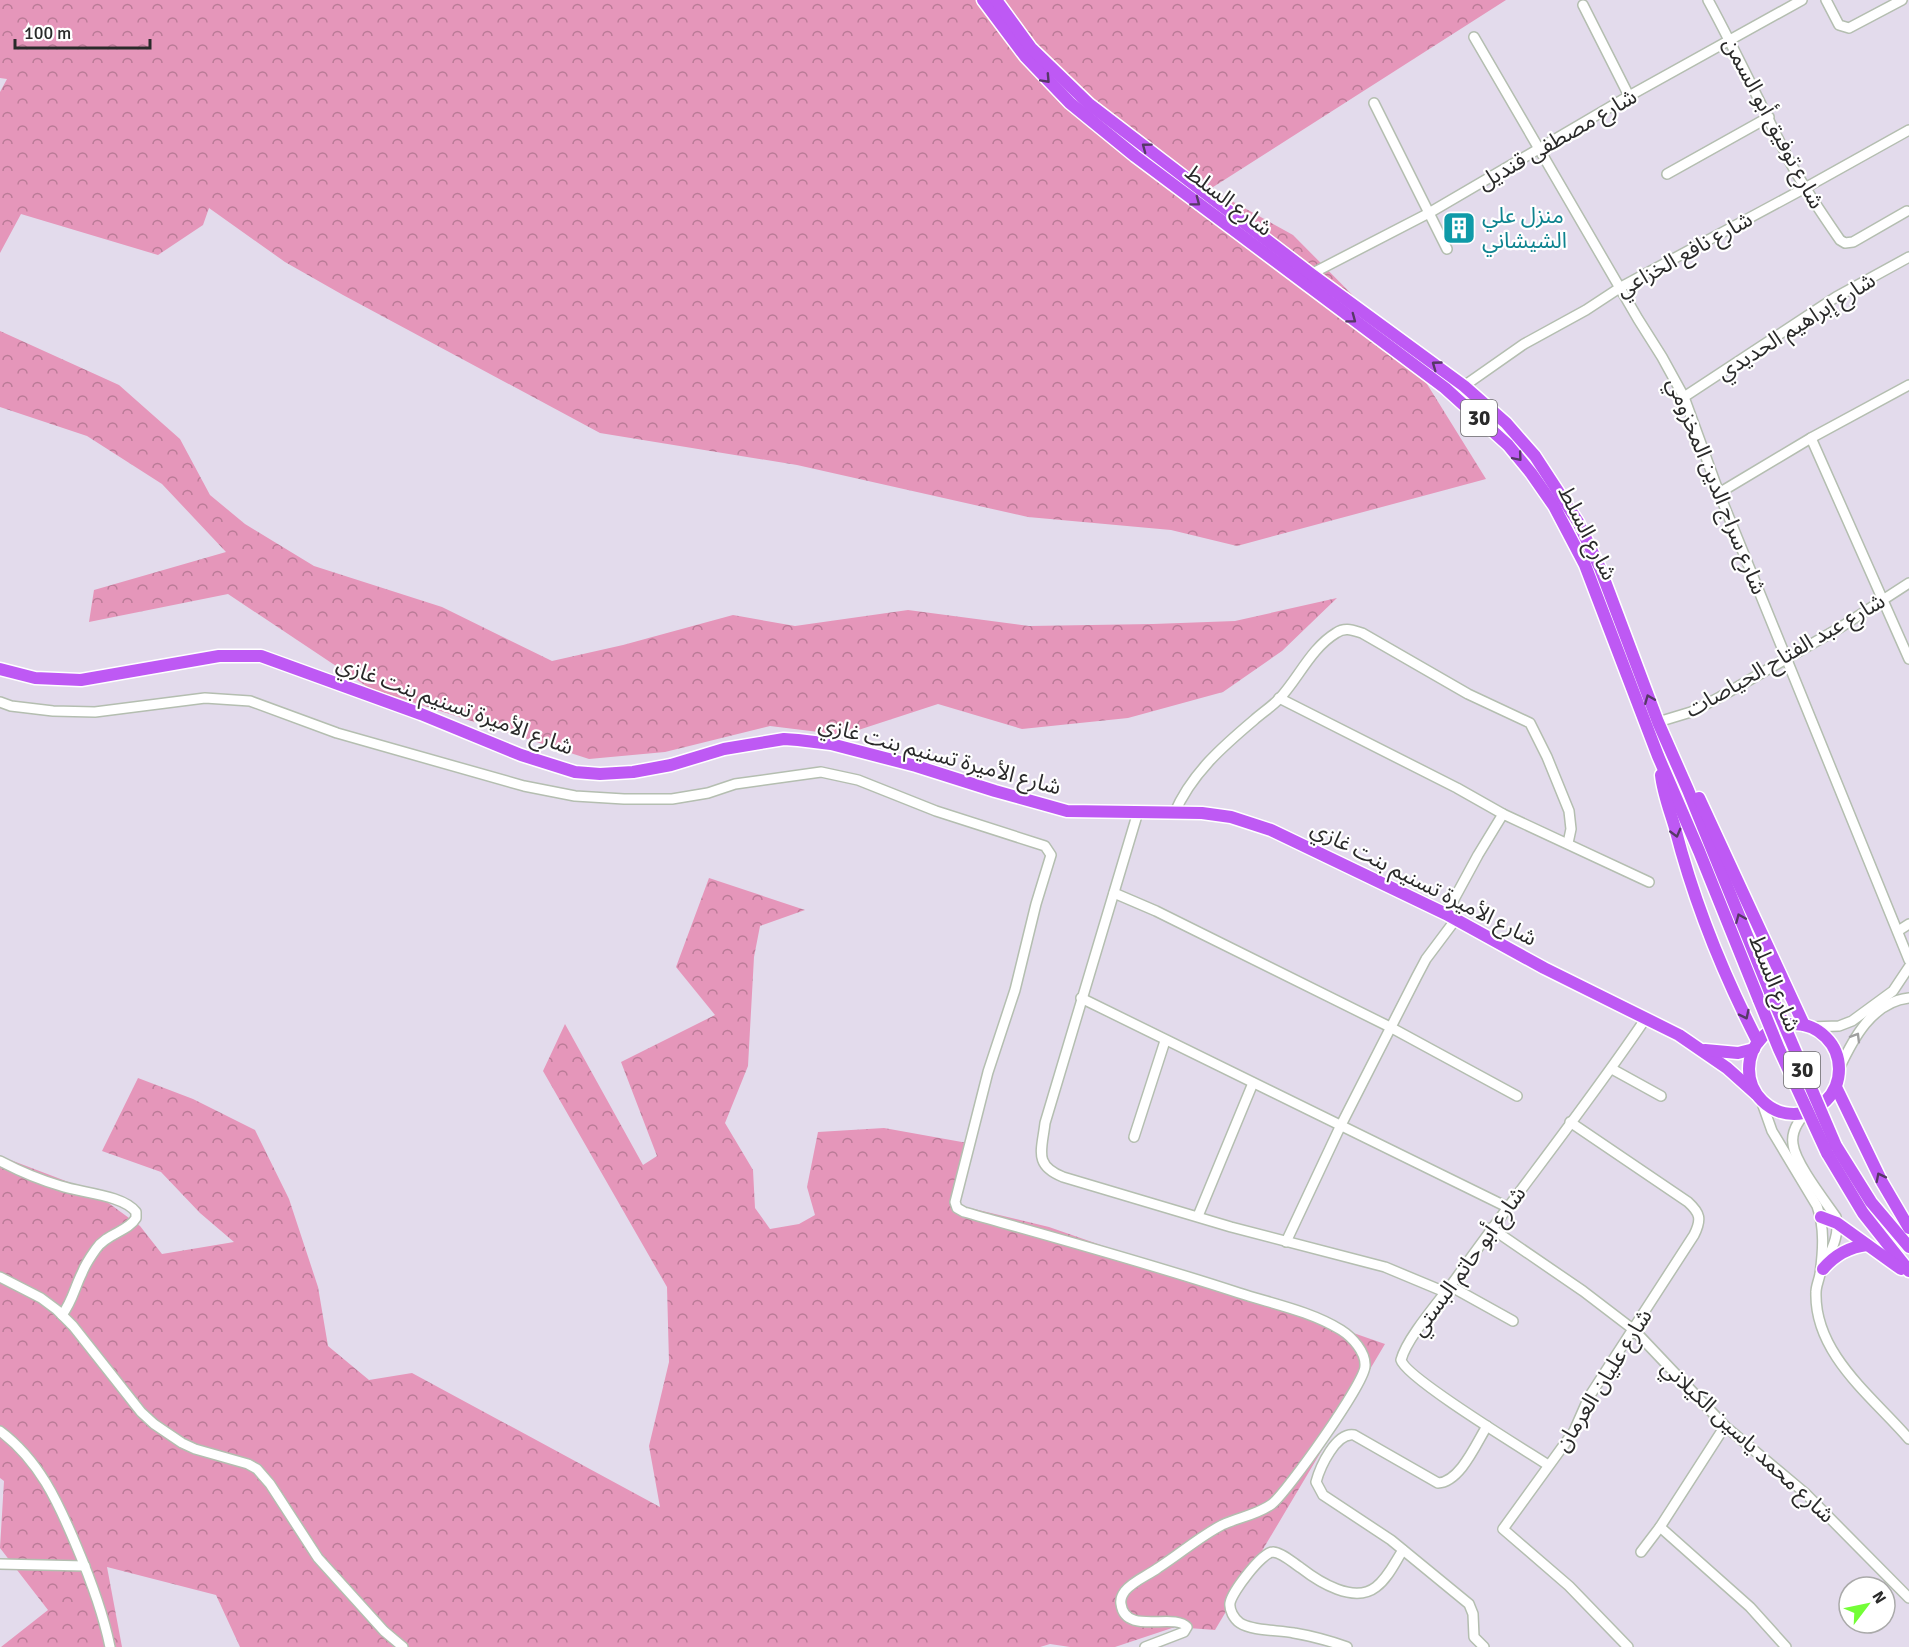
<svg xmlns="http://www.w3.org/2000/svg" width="1909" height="1647" font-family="Signika,'Noto Sans Arabic',sans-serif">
<defs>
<pattern id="forest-crowns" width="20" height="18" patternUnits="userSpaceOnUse" patternTransform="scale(1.5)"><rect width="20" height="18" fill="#e596ba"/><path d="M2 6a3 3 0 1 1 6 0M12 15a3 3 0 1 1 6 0" fill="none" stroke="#ba7b97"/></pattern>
</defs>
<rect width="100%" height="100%" fill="#e3dbec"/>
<!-- forest -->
<g fill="url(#forest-crowns)">
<polygon points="0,0 1506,0 1210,189 1293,235 1404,347 1486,479 1237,546 1171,530 1028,517 797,465 600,433 343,295 285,262 209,208 203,225 158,255 21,214 0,253 0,92 7,79 0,78"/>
<polygon points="0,331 119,385 180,439 210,495 245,524 314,566 442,607 552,661 623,645 733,615 795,626 908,610 1029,626 1153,624 1235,621 1337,598 1282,651 1223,692 1128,718 1022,729 938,704 843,735 770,726 665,752 589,759 369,688 228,594 89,622 94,590 226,552 162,484 87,436 0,407"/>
<polygon points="709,878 805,910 760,926 754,957 748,1066 725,1123 753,1170 755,1208 770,1229 799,1224 815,1215 807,1187 818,1132 884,1128 973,1144 949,1203 1049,1227 1385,1344 1215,1630 1175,1627 1115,1647 1070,1647 1050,1644 1040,1647 240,1647 216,1595 107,1567 122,1647 1,1647 48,1610 0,1548 4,1481 0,1478 0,1156 92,1191 140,1226 162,1254 234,1242 200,1213 161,1172 102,1151 138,1078 193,1099 255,1130 289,1199 318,1287 328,1346 369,1380 412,1373 660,1507 649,1446 669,1362 667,1287 543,1071 565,1024 643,1165 657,1156 621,1062 715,1015 676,967"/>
</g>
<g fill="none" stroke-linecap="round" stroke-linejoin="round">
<!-- minor casing -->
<g stroke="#b4beb0" stroke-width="12">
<g id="minor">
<path d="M1708,0C1737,53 1762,108 1790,162C1805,189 1822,214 1840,240L1845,243L1853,242L1907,211"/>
<polyline points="1826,0 1839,25 1849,28 1902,0"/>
<polyline points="1583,5 1629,96"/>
<polyline points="1474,37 1638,319 1662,357 1684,397 1719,493 1909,960"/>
<polyline points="1374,103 1447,249"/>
<polyline points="1667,174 1769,117"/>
<polyline points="1311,274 1429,213 1629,96 1802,0"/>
<polyline points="1464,386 1524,344 1586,310 1621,287 1805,188 1909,130"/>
<polyline points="1684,397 1836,297 1909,257"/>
<polyline points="1811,438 1909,659"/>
<polyline points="1719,493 1811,438 1909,385"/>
<polyline points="1279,698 1457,788 1503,814 1649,882"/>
<path d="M0,702L11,706L53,711L95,712L205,698L250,701L337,733L524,786L575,796L624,799H672L708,793L735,784L821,772L858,780L936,811L1045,846L1051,855L1036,904L1015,990L988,1072L955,1202L957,1208L964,1212C1056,1238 1148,1263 1239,1293C1273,1304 1310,1311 1341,1330C1352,1337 1366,1352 1365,1366C1365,1383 1287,1492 1272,1504C1257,1515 1239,1517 1222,1525C1199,1537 1180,1554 1158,1568C1147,1576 1133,1581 1125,1591C1122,1595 1120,1599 1121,1604C1125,1636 1174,1612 1187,1627L1184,1632L1145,1647"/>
<polyline points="1658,722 1691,712 1720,697 1841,627 1909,583"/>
<path d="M1138,812L1045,1123C1042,1150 1033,1165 1063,1177L1231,1227L1385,1267L1445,1292"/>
<path d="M1174,814C1191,774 1222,747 1254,720C1262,713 1271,707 1279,699C1298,679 1311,648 1336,633C1345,627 1352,630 1362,633L1468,694L1530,723L1547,757L1569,811L1571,829L1568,843"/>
<polyline points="1114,893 1156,911 1390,1027 1517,1096"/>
<polyline points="1446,914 1478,855 1503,814"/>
<polyline points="1898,931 1909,924"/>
<polyline points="1081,998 1507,1207"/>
<polyline points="1810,1027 1839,1026 1852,1021 1893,991 1909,967"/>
<polyline points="1612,1069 1661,1096"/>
<path d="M1839,1069C1853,1039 1872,1002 1909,998"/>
<path d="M1761,1100L1772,1131L1817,1206C1825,1228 1823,1252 1820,1274C1819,1280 1816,1286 1816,1292C1814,1354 1873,1397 1909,1439"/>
<path d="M1805,1113C1798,1122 1791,1132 1793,1144C1795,1163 1825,1201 1836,1217C1840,1234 1832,1249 1825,1264"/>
<path d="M1570,1122L1688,1202C1700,1213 1702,1219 1694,1235L1589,1397L1574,1431L1503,1529L1569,1586L1628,1647"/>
<polyline points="1134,1137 1165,1041"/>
<path d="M0,1161C19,1171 40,1180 61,1186C82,1193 123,1195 136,1212V1218C128,1232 107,1233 96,1249C91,1256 85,1265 82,1273C74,1289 73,1300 62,1315"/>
<polyline points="1198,1216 1253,1083"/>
<polyline points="1491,1228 1583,1291 1634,1330 1725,1426 1805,1493 1909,1598"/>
<polyline points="1286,1242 1340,1127 1417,976 1426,959 1456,919"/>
<polyline points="0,1277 41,1298 57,1310 73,1326 141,1412 154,1424 182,1443 195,1449 248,1464 257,1469 270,1484 318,1558 384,1631 403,1647"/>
<polyline points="1450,1286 1513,1321"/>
<path d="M0,1431C39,1460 58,1502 76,1545C90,1578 103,1612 110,1647"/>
<path d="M1548,1465C1525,1450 1406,1378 1401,1360C1407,1337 1442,1298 1457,1277C1519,1190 1586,1107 1646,1018"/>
<polyline points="1660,1527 1750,1607 1786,1647"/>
<polyline points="1641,1552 1660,1527 1725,1426"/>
<polyline points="0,1564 85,1566"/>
<path d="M1347,1647C1330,1641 1312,1636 1294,1633C1279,1630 1252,1631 1240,1623C1234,1619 1229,1610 1230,1603C1232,1592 1262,1552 1273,1552C1283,1553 1293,1563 1301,1568C1319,1582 1354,1604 1376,1587C1388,1578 1395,1562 1403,1550"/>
<path d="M1484,1647L1474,1637L1473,1614L1469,1604L1391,1540L1323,1495L1316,1482C1320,1467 1336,1432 1354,1435L1438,1483C1460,1482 1476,1444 1487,1426"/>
</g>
</g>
<!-- major casing -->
<g stroke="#fff" stroke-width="15">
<g id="major">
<polyline points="983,0 1025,56 1070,103 1135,156 1445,388 1508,445 1531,473 1554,506 1585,565 1658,756 1699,851 1759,1000"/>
<polyline points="996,0 1031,48 1089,104 1311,274 1464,386 1506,423 1535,456 1578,522 1600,568 1658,722 1688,790 1770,992"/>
<polyline points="0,669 35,678 81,680 219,656 261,656 421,714 521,755 575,772 600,774 633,772 671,765 724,749 784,739 798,740 831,744 916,766 995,791 1067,811 1202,813 1231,817 1271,830 1446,914 1544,968 1679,1035 1727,1068 1756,1094"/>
<path d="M1661,775C1663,793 1670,811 1675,828C1694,902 1723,974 1758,1042"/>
<polyline points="1699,798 1804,1025"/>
<circle cx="1794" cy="1069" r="45"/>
<polyline points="1705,1050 1738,1053 1754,1049"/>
<polyline points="1836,1087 1882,1182 1909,1228"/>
<polyline points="1836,1146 1871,1202 1909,1247"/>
<polyline points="1827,1153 1863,1213 1909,1271"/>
<polyline points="1821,1217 1837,1223 1901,1269"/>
<path d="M1823,1269C1834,1256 1849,1247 1867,1245"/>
</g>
</g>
<!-- minor -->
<use href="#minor" stroke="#fff" stroke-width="9"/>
<!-- major -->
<use href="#major" stroke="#be59f4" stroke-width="12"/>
<!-- major-bridge casing -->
<g stroke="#fff" stroke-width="15" stroke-linecap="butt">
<g id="major-bridge">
<polyline points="1770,992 1836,1146"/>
<polyline points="1759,1000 1779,1049 1827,1153"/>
</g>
</g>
<!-- major-bridge -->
<use href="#major-bridge" stroke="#be59f4" stroke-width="12"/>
</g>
<!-- one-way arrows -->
<defs><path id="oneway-chevron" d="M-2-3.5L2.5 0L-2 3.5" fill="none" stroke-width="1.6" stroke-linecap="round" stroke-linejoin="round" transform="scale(1.5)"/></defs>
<g stroke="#563867">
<use href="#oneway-chevron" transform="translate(1046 79) rotate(47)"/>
<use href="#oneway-chevron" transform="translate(1146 147) rotate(-143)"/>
<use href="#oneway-chevron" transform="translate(1196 202) rotate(37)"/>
<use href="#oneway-chevron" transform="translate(1352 319) rotate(37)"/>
<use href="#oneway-chevron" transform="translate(1436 365) rotate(-144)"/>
<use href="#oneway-chevron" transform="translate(1518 457) rotate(50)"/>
<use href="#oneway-chevron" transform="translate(1649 699) rotate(-112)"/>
<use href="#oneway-chevron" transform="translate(1676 833) rotate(75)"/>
<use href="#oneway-chevron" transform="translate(1740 918) rotate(-113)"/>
<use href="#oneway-chevron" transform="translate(1745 1015) rotate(64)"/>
<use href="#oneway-chevron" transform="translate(1880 1177) rotate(-117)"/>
</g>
<use stroke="#9f9f9f" href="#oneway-chevron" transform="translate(1856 1037) rotate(-59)"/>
<!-- icons -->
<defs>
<g id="building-square" transform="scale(1.725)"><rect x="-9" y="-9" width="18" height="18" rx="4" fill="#0f9aa8" stroke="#fff"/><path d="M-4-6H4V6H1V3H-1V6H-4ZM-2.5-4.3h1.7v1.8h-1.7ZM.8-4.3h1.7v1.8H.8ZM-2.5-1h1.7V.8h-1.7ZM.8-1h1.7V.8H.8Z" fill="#fff"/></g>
</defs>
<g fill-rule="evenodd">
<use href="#building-square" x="1459" y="228"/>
</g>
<g text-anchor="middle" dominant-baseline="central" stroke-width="4.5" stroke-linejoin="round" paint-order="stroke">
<!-- shield labels -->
<g fill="#fff" stroke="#6a6a6a" stroke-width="1.5">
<rect x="1461" y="400" width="36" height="36" rx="4.5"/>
<rect x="1784" y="1052" width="36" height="36" rx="4.5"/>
</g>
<g font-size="21" font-weight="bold" fill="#2a2a2a">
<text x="1479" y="418">30</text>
<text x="1802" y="1070">30</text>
</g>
<!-- street labels -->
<g font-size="22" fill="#2a2a2a" stroke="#fff">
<text transform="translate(1774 123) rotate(62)">شارع توفيق أبو السمن</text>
<text transform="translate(1557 139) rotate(-30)">شارع مصطفى قنديل</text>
<text transform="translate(1229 200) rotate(37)">شارع السلط</text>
<text transform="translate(1684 254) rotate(-29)">شارع نافع الخزاعي</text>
<text transform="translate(1796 326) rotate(-32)">شارع إبراهيم الحديدي</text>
<text transform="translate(1717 486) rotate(68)">شارع سراج الدين المخزومي</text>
<text transform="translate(1588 533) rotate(63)">شارع السلط</text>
<text transform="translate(1785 655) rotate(-30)">شارع عبد الفتاح الحياصات</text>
<text transform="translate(455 705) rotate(20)">شارع الأميرة تسنيم بنت غازي</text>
<text transform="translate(940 755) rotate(15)">شارع الأميرة تسنيم بنت غازي</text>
<text transform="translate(1424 883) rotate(27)">شارع الأميرة تسنيم بنت غازي</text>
<text transform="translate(1775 983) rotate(68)">شارع السلط</text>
<text transform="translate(1468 1261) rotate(-54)">شارع أبو حاتم البستي</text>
<text transform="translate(1603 1380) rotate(-58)">شارع عليان العرمان</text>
<text transform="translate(1748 1441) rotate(43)">شارع محمد ياسين الكيلاني</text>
</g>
<!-- culture labels -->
<g font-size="22" fill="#0d838f" stroke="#fff" text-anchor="start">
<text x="1482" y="215">منزل علي<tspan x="1482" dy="25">الشيشاني</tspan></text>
</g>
</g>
<!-- north arrow -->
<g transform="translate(1867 1605) rotate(58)"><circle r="28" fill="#ffffff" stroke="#aaaaaa" stroke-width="1.5"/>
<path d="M0-4.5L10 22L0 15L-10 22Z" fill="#73fe37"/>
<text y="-9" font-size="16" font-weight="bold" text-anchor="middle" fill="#2a2a2a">N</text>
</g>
<!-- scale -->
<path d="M15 39v9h135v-9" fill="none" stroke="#2a2a2a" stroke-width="3"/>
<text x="24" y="39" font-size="18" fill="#2a2a2a" stroke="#ffffff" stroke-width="4.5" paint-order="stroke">100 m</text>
</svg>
